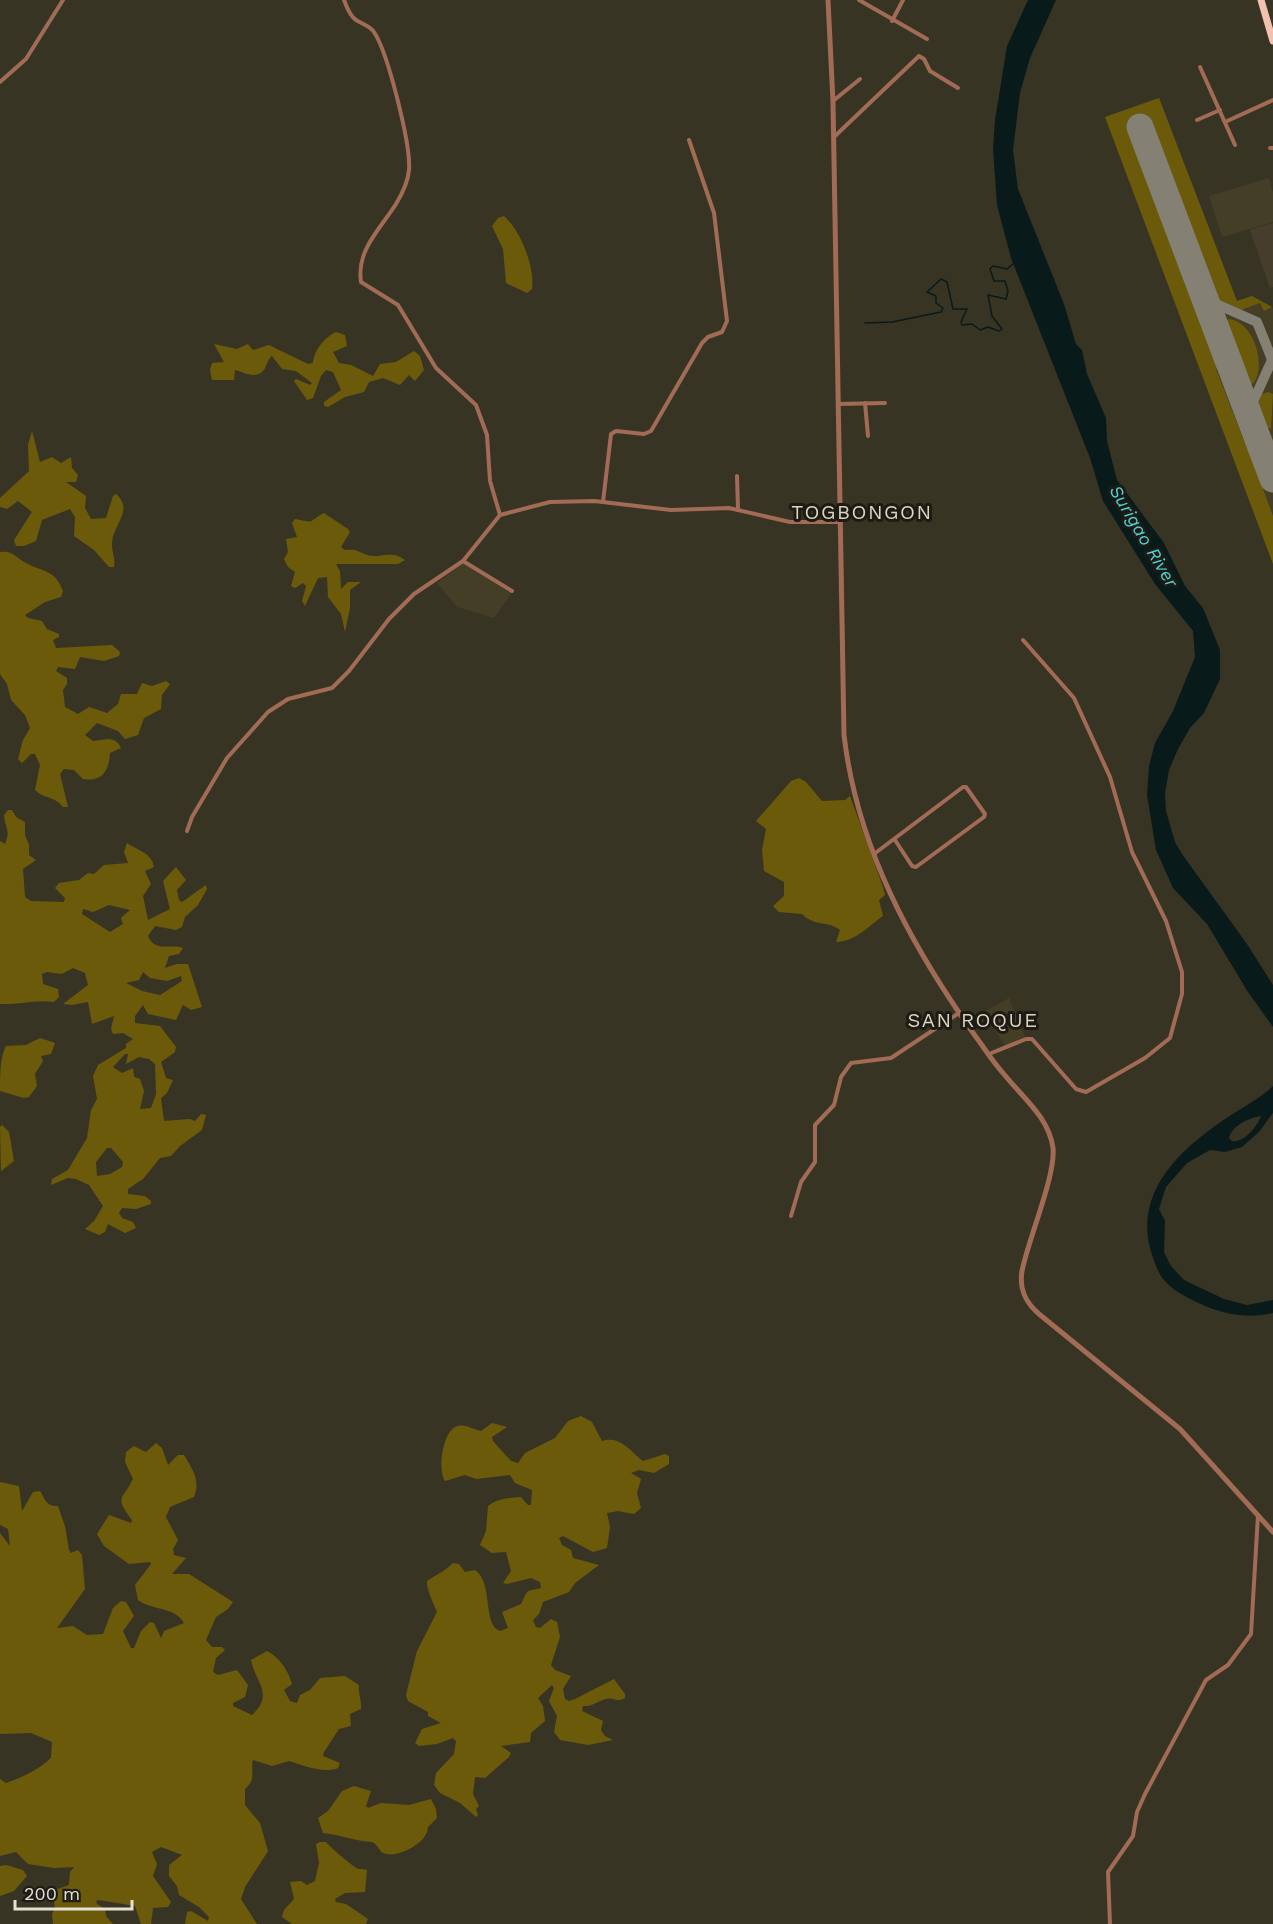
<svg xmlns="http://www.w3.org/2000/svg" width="1273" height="1924" font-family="'Work Sans',sans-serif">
<rect width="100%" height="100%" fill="#383424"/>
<!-- commercial -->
<polygon fill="#463d2c" points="1273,223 1273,287 1270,288 1250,230"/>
<!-- built -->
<g fill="#443e27">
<polygon points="1159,98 1237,301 1252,296 1273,308 1273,564 1105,117"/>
<polygon points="1269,178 1273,193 1273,222 1222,237 1209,196"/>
<polygon points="465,562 513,591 494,618 457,607 437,583"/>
<polygon points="1009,998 1025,1037 1005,1046 984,1012"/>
</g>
<!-- green -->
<g fill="#6c5a0b" fill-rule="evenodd">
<polygon points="1159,98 1237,301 1252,296 1272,307 1264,311 1260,303 1241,310 1215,298 1149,124 1130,131 1219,367 1216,369 1244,441 1248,439 1266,487 1263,489 1273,516 1273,564 1105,117"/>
<path d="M504,216C521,231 535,267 532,289L527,293L506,283L503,249L492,226L498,218Z"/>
<path d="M1228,319C1253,320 1267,365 1254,383L1250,384L1241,359L1238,360L1225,324Z"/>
<path d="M336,332L345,335L347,346L333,352L339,363L351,365L373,376L380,364L396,362L414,351L420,356L424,370L415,381L409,375L400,385L383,378L369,382L364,392L345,397L328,407L324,406V402L341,390L333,372L326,370L321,376L313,398L307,400L294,381L296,379L310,385L312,383L296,371L282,369L272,356C267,360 267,365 264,370C255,380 244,372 235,370L234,380H212L210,370L212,363L224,362L214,344L237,349L248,344L253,350L269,345L308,364L313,363C314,350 325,337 336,332Z"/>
<polygon points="1268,392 1273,394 1271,429 1267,427 1258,404 1262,394"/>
<path d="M32,431L40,462L52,457L61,463L71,457L72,468L78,475L76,482H66L86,496L85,508L91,519L106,518L113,496L116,494C134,510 114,523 112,542C111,551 116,558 114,567H109L94,550L74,536L75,517L70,509L42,520L36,541L24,546H16L14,540L32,512L18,501L7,509L0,507V498L29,471L28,445Z"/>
<path d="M324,513L348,529L350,532L341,547L345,550C356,549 357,551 367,555C379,559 391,549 405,560L398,564H336L340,571L341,589L348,582H361L350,590V608L345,632L341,614L328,597L327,577L318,578L305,606L302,601L306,586L303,583L295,588L291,586L295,572L288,567L284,559L288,552L286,539L297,537L292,523L295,519C316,523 306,523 324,513Z"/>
<path d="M0,552C13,550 16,558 26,563C42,572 55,569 63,591L61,597L45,602L25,615L28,618L42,621L47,629L59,634V637L53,640L56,648L112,645L120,652L119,656L104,661L80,657L75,669L58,667L56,671L67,678V684L63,690L65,707L78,714L89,707L107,713L118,704L121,694H137L142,683L152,686L166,681L170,684L162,695L161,709L144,718L138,735L125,739L118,731L97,723L85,735L93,741C104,740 116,735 121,748L110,753C109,770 103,782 83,779L74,770L64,769L60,774L68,807H63C55,796 44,799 35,790L40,765L35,754H31L22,763L18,759L23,740L30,728L25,715L11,700L7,684L0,674Z"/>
<path d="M799,778L806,782L822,801L845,800L850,796L883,887L885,895L879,900L883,916C867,927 857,941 836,942L840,930C827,920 815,927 802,914L779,912L773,906L784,896V882L764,871L762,850L766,829L756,821L791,781Z"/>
<path d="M8,810H12L16,817L25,822V835L29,845V855L36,860L23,869L25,897L31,901L64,902L65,898L55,888L59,883L79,880L88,873L94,874L104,865L128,863L124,852L127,843C137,850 152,853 154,867L145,871L151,884L143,896L148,920L170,909L163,881L176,867L186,880L177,890L179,900L182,902L206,885L207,889L198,905L185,917L182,927L176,930L155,926L148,936C155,953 171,943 183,948L179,954L169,956L165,968L177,964H188L202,1007L191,1010L183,1005L176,1020L148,1014L143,1005L135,1016V1023L160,1026L176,1047L175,1052L161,1062L166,1078L173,1080L167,1093L161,1098L164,1121L190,1119L195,1121L201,1114L206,1115L202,1130L180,1146L171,1156L160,1158L143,1179L128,1189V1194L145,1196L151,1201V1204L136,1209L122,1208L119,1213L122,1218L133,1222L136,1228L125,1233L108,1224L105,1232L99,1235L85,1229L94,1221L103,1206L89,1185L76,1179L68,1178L51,1185L52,1179L68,1170L87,1138L91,1110L97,1099L93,1076L98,1065L126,1048V1044L133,1039L123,1033L113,1034L111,1029L114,1016L92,1024L88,1002L72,1005L63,1004L88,985L85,973L73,968L62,974L47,972L42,974L43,984L58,989L59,997L54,1002C35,999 19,1005 0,1004V841L5,844C11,830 5,828 4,815ZM109,905L130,910L121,918L123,924L110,932L82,914L83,909L93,912ZM143,972L150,978L167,981L181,976L182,981L160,995L142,991L126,983L139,980ZM125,1054H128L126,1064L139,1057L149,1059L155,1064L156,1094L151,1108L140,1109L144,1091L140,1079L134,1077L133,1068L122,1073L113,1067ZM107,1148H111L123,1162L122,1167L110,1174L97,1176L96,1162Z"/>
<path d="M40,1038L55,1043L51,1054L41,1056L43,1061L35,1074L37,1086L29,1097L24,1098L0,1091C0,1076 0,1057 6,1046L26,1045Z"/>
<polygon points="2,1125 9,1132 14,1161 1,1171 0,1127"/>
<path d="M581,1416L592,1422L602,1441C620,1435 630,1451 643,1461L665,1454L669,1456V1464L654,1473L639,1470L631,1473L641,1479L637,1493L641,1508L634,1514L618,1511L607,1513L610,1527L607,1548L593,1552L563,1536L559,1538L562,1545L571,1550L573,1558L599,1565L575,1583L569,1592L543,1602L539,1614L533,1620L536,1627L540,1628L551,1619L557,1622L560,1637L551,1665L555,1670L571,1676L563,1689L565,1699L569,1701L575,1699L614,1679L625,1694V1698C616,1703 614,1697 606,1699C597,1701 593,1707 583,1706L582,1711L603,1721L601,1730L605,1736L613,1740L588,1745L560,1740L554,1732L557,1716L549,1701L554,1688L552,1685L538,1698L543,1706L545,1721L531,1733L530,1742L501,1746L511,1753L509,1757L485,1778L475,1777L473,1794L479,1806L476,1809L478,1815L476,1817L460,1803L440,1793L434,1785L436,1773L454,1754L456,1741L453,1738L437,1744L419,1746L415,1743L422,1729L441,1723L428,1716V1712L408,1701L406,1695L417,1651L437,1612C434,1604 426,1589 427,1581C436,1575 445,1571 453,1563L459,1564L465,1572L475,1570C494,1583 482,1625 500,1631L508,1628L502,1612L521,1604C529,1588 525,1592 541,1588L540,1582L531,1578L507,1584L503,1583L511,1571L506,1552L492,1553L480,1545L486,1531L488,1506C498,1498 509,1498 521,1497L528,1505H531L532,1490L515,1483L510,1475L476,1479L465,1475L445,1481C437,1469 443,1429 458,1426C466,1424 474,1430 481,1431L492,1423L507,1427L492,1437L493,1441L511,1461L518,1463L525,1453L555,1438L568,1421Z"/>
<path d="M156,1443L162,1448L168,1465L178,1455H184C192,1469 201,1480 194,1497L170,1507L166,1517L178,1540L173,1549L174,1555L186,1558L172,1574H189L233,1602L228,1609L216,1617L206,1640L212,1647H222L225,1650L216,1658L213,1672L218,1675L237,1670L248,1685L245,1697L233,1703V1706L252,1715C275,1694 255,1682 251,1660L267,1651C279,1657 288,1670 292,1684L284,1690L290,1701L297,1703L300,1695L310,1690L320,1678L345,1676L359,1685C358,1694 362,1702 361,1709L350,1714L351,1726L339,1729L324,1752L323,1756L340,1763L338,1768C324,1774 302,1765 289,1761L272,1766L253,1760C250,1774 257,1778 245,1789V1805L260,1823L268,1851L245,1887L241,1899L257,1924H185L187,1912L191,1911L208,1921L209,1917L199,1907L179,1895L177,1886L169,1876V1865L182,1855L161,1847L152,1852L157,1864L153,1876L171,1902L168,1907L153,1908L151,1924H141L135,1906L99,1900L96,1901L97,1904L105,1909L106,1916L113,1924H53L52,1914L55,1908L52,1891L69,1885L70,1872L74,1867L54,1868L28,1864L16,1852L0,1856V1779L6,1783C23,1777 38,1770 51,1758L52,1742L31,1733L0,1734V1533L10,1546L8,1529L0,1525V1482L19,1486L22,1511L33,1492L40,1491C45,1499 46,1507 58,1506L65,1526L69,1550L71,1553L78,1550L82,1555L85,1589L57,1628L73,1626L87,1635L103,1634L113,1608L121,1601L126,1602L134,1616L123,1631L131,1648H134L141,1631L150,1622L154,1623L161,1638L164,1631L184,1623C174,1606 153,1611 138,1600L135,1585L151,1564L150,1562L129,1564L104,1546L97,1534L109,1515L131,1523L132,1520C114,1496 122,1501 133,1479L125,1462L126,1452L134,1446L146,1452Z"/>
<path d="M354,1786L371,1791L366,1806L368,1808L381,1803L409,1805L431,1799L436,1809L437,1818L428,1827C428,1842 401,1857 386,1854C379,1853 379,1845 372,1842C355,1841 341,1835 323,1833L318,1818L328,1811L342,1791Z"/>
<path d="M320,1842H326C329,1846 355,1869 359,1869C362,1869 365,1869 367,1870L365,1892L345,1893L335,1899L336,1902L346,1904L368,1919L366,1924H292L282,1917L284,1910L294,1899L290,1882L301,1881L307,1885L315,1881L319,1863L316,1844Z"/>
<polygon points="6,1865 23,1870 27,1876 14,1891 0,1896 0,1866"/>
</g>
<!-- water -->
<g fill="#091a1b" fill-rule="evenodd">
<polygon points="1028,0 1056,0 1030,58 1020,93 1013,150 1018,189 1064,304 1076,344 1082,350 1087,374 1106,418 1107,441 1117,480 1164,543 1185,586 1203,608 1220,650 1220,679 1204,713 1190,728 1178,749 1169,770 1165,793 1166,811 1175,842 1182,854 1247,944 1273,985 1273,1027 1248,992 1207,924 1173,888 1156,850 1147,795 1149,766 1155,743 1173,711 1195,657 1193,631 1155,584 1103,501 1090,458 1011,258 997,205 993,149 995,120 1007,46"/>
<path d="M1273,1086V1113L1259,1132L1242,1147L1225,1152L1210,1150L1187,1163L1166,1187L1159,1209L1165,1221L1164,1252L1171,1266L1184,1280L1224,1299L1247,1305L1273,1300V1313C1239,1321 1207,1310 1178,1292C1160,1281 1156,1268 1150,1248C1135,1189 1183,1147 1228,1117C1243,1107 1259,1099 1273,1086ZM1261,1116C1257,1127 1244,1143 1232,1141L1229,1138C1233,1124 1250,1118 1261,1116Z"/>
</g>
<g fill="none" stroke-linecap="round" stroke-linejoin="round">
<!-- stream -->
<polyline stroke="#091a1b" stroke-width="1.5" points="865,323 892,322 941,312 943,308 936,303 936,296 927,292 941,279 947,282 953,309 967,309 961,322 962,325 972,324 980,330 988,327 999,331 1002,329 992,316 988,295 1006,299 1008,291 1005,281 994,281 990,269 993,266 1007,269 1014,263"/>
<!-- taxiway -->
<g stroke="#848074" stroke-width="10">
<polyline points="1205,299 1257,322 1273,362"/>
<polyline points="1248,413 1272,360"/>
<polyline points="1272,476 1273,462"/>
</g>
<!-- runway -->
<polyline stroke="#848074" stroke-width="27" points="1140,127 1273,479"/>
<!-- minor -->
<g stroke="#a26b55" stroke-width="4">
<path d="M344,0C347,7 349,15 356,20C362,24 370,26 374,32C388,53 411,145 409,170C408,182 402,194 396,204C381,228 356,250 361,282L398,305L436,368L476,405L487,435L490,481L500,515"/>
<polyline points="859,0 927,39"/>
<polyline points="892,21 903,0"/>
<polyline points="1200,67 1235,145"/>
<polyline points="0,82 26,59 63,0"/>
<polyline points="833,101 860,79"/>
<polyline points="1197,120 1220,110"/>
<polyline points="1225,122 1273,100"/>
<polyline points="834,137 919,56 924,59 930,71 958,88"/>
<polyline points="1270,148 1273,148"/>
<polyline points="865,403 868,436"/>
<polyline points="839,404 885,403"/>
<polyline points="737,476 738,509"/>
<polyline points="603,502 611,434 616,431 644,434 651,431 702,343 708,337 722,332 727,321 714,213 689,140"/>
<polyline points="463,561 512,591"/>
<polyline points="187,831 192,817 227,758 268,712 288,699 332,688 349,671 389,619 414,594 463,561 500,515 550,502 594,501 671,510 729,508 790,522 841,522"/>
<polyline points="874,854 963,787 966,787 985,814 984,817 916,867 912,866 895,840"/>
<polyline points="989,1054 1026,1039 1032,1039 1076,1089 1086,1092 1145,1058 1170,1038 1182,994 1182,972 1166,921 1132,852 1110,777 1074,698 1023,640"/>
<polyline points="791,1216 801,1182 815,1162 815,1125 834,1105 841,1077 851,1063 891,1058 959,1013"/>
<polyline points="1110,1924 1108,1872 1133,1836 1137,1812 1145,1794 1206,1680 1228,1665 1251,1634 1258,1515"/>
</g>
<!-- tertiary -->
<path stroke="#a26b55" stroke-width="5" d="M828,0L833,102L844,735C857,847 911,946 976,1037C985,1049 993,1062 1003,1073C1021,1096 1049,1117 1053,1148C1056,1175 1028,1240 1022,1271C1019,1289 1025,1302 1039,1314L1180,1429L1273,1532"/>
<!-- trunk -->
<polyline stroke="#f2c2af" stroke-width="7" points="1261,0 1273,41"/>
</g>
<g text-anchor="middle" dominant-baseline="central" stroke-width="6" stroke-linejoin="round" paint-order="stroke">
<!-- water labels -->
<g font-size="18" font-style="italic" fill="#4cd5da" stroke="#1d1b14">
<text transform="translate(1144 536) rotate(59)">Surigao River</text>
</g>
<!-- quarter labels -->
<g font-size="20" letter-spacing="1.5" fill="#dbd5c1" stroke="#1d1b14">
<text x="862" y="512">TOGBONGON</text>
<text x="973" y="1020">SAN ROQUE</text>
</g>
</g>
<!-- scale -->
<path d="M15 1900v9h117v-9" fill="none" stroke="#e3e1d7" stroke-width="3"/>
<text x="24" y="1900" font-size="18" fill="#e3e1d7" stroke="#1d1b14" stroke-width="4.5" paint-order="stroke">200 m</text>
</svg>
